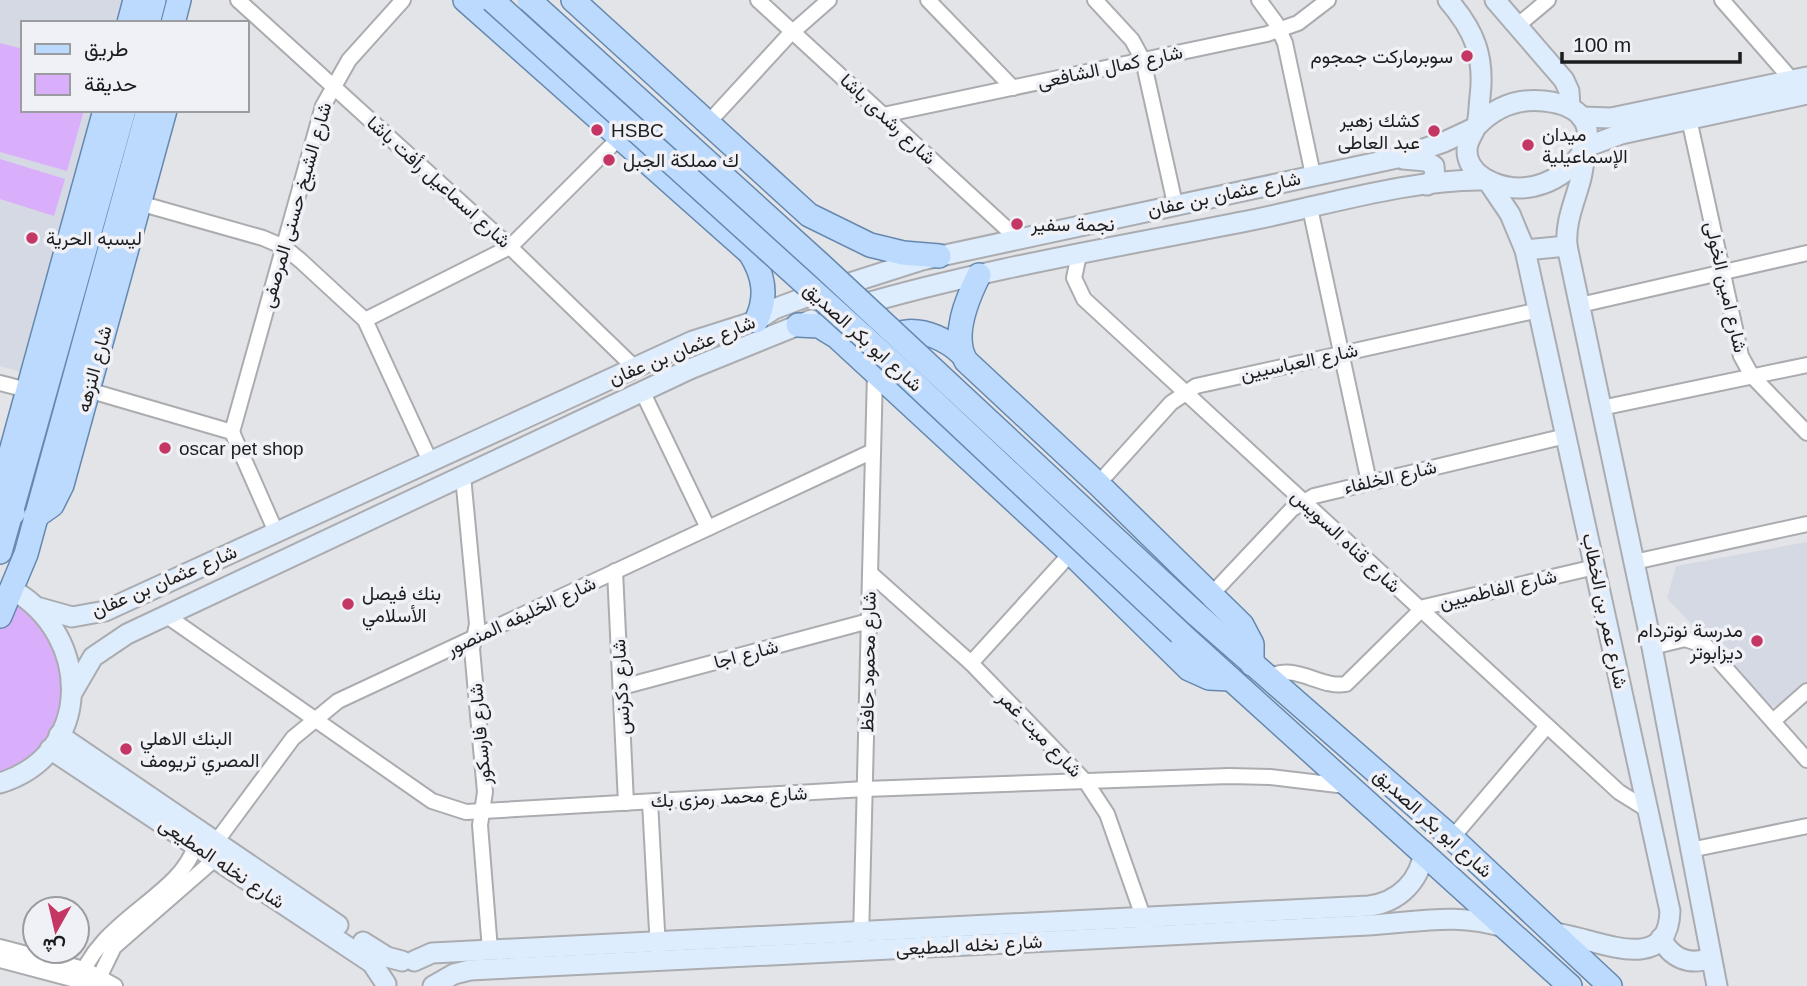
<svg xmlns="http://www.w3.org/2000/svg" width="1807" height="986" font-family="Arial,Vazirmatn,sans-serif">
<rect width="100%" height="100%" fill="#e3e4e8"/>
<!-- built -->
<g fill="#d5d9e4">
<polygon points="0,0 126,0 120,23 23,23 23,110 97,110 28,374 0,366"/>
<polygon points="1807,542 1807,684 1780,706 1767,706 1667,598 1676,566"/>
</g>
<!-- green -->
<g fill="#d9affc">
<polygon points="0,43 23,49 23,110 84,110 67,171 0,152"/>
<polygon points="0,159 65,179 54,216 0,199"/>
<path d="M0,593C60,620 87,694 40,747C29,760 14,766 0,774Z"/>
</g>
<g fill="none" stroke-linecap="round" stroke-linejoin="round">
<!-- street casing -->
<g stroke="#abacb0" stroke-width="18">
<g id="street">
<polyline points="238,0 510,247 635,368"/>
<polyline points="758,0 1018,239"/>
<polyline points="928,0 1013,88"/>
<polyline points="1095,0 1132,40 1143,60 1175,204"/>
<polyline points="1259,0 1276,23 1285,43 1313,175"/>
<polyline points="1722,0 1792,80"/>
<polyline points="1517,26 1548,0"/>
<polyline points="883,115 1267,34 1298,23 1328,0"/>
<polyline points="1689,119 1741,356 1752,376 1807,433"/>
<polyline points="708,123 788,36 829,0"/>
<polyline points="139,203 263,238 284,247 301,261 365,320 430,461"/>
<polyline points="1310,208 1369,482"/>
<polyline points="1079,255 1074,278 1084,299 1619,792 1648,810"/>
<polyline points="1580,305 1807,253"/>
<polyline points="365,320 510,247 619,138"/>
<polyline points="0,383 27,390"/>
<polyline points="88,390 232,432 276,532"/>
<polyline points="642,391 708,528"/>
<polyline points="1601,408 1807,365"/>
<polyline points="232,432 323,106 349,60 403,0"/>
<polyline points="463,476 477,624 472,649 485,792 480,825 490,950"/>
<polyline points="1098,484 1171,403 1196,386 1539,310"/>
<polyline points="1634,562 1807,524"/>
<polyline points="615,571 626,803"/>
<polyline points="870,573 971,663 1086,782 1107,814 1146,925"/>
<polyline points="1210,596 1292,509 1314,496 1566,436"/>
<polyline points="167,616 432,801 466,812 865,789 1229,776 1270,777 1346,786"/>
<polyline points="1652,647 1685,639 1706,646 1807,760"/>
<polyline points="971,663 1071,553"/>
<path d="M1268,678C1294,661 1320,689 1346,684L1424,607L1595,567"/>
<polyline points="622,687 869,621"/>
<polyline points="1773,721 1807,691"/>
<polyline points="650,802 658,949"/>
<polyline points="1452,838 1547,726"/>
<polyline points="216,842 293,738 338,701 873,451"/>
<polyline points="1690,850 1807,826"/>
<polyline points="861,939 875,373"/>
<polyline points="0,947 84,969 115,986"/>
<polyline points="0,960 87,983"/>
<path d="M78,986C95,921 180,897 195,846"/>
<polyline points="95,986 114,947 215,859"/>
</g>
</g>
<!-- secondary casing -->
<g stroke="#abacb0" stroke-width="23">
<g id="secondary">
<path d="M1448,0C1474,30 1485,56 1480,97C1479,105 1479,116 1477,124C1473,136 1464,143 1468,158C1471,170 1483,179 1494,183C1563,211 1636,111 1544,101C1518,98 1495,107 1477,126"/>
<polyline points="1495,0 1564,80 1569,91 1570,108"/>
<polyline points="1581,117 1611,118 1807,77"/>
<polyline points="1586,147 1621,134 1807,94"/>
<path d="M1584,153C1585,186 1564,212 1567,246L1652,647L1717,986"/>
<polyline points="1403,159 1426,161 1434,166 1435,177 1427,185"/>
<polyline points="1525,250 1567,246"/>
<path d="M853,307C985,268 1123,246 1257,219C1329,204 1416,178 1487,180L1510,214L1525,250L1670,911C1668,980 1589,935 1553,933"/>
<polyline points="40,608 72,617 105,611 693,341 756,321 774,309 806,297 922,260 1397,158 1444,142 1474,128"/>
<polyline points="72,693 93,657 127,634 690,369 811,320"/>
<polyline points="59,735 338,925"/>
<polyline points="50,749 372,963 386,984"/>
<path d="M0,783C94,754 92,636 13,590"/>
<path d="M1661,938C1671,958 1689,966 1711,958"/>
<polyline points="363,942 387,957 402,961"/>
<path d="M414,961L432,953L1369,906C1399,902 1420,881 1424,851"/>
<path d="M433,986L454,974L470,970L1369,925C1420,922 1456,912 1507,928"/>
</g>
</g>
<!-- primary casing -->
<g stroke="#6688ae" stroke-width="26">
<g id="primary">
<path d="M465,0L750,253C764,275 768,297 756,321"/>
<polyline points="573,0 809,215 870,245 903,253 939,256"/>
<polyline points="129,23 135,0"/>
<polyline points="148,23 154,0"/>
<polyline points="173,23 179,0"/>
<path d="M979,275C967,299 951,336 966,361L1098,484L1242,625L1252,644V664"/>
<polyline points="798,325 819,326 837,337 1071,553 1189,669 1209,678 1230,679"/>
<path d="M875,371C878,317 932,326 961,353"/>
<polyline points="13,513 3,496 4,477 105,110"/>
<polyline points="35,517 52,505 62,485 165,110"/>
<polyline points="0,552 124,110"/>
<polyline points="1195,613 1452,838 1610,986"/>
<polyline points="0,616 26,554 148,110"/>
<polyline points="1180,633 1570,986"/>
</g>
</g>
<!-- street -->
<use href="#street" stroke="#fff" stroke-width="14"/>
<!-- secondary -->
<use href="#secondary" stroke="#ddedfe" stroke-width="19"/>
<!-- primary -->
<use href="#primary" stroke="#bbdafd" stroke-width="23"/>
<!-- primary-bridge casing -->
<g stroke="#6688ae" stroke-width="26" stroke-linecap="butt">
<g id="primary-bridge">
<polyline points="492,0 895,365 1180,633"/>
<polyline points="529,0 821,265 1195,613"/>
</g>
</g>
<!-- primary-bridge -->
<use href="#primary-bridge" stroke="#bbdafd" stroke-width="23"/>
</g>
<!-- markers -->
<g fill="#c43663" stroke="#f0f1f6" stroke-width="2.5">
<circle cx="1467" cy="56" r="7"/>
<circle cx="597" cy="130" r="7"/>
<circle cx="1434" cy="131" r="7"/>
<circle cx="1528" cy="145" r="7"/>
<circle cx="609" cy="160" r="7"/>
<circle cx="1017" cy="224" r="7"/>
<circle cx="32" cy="238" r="7"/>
<circle cx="165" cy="448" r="7"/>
<circle cx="348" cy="604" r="7"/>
<circle cx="1757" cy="641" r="7"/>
<circle cx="126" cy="749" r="7"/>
</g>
<g text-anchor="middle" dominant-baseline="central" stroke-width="7" stroke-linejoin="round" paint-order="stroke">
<!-- poi labels -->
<g font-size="19" fill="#1c1d1e" stroke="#f0f1f6" text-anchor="start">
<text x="1453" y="56" text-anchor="end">سوبرماركت جمجوم</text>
<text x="1420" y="120" text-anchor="end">كشك زهير<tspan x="1420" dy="22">عبد العاطى</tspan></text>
<text x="611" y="130">HSBC</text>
<text x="1542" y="134">ميدان<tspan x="1542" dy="22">الإسماعيلية</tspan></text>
<text x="623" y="160">ك مملكة الجبل</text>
<text x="1031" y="224">نجمة سفير</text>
<text x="46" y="238">ليسبه الحرية</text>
<text x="179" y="448">oscar pet shop</text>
<text x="362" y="593">بنك فيصل<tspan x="362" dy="22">الأسلامي</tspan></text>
<text x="1743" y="630" text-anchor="end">مدرسة نوتردام<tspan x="1743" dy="22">ديزابوتر</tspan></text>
<text x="140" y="738">البنك الاهلي<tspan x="140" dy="22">المصري تريومف</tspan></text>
</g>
<!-- street labels -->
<g font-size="19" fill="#1c1d1e" stroke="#f0f1f6">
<text transform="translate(1110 67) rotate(-12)">شارع كمال الشافعى</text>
<text transform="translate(888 119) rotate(43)">شارع رشدى باشا</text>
<text transform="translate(439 182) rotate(42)">شارع اسماعيل رأفت باشا</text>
<text transform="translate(1224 194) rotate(-12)">شارع عثمان بن عفان</text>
<text transform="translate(296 205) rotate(-74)">شارع الشيخ حسنى المرصفى</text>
<text transform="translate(1726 287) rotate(77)">شارع امين الخولى</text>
<text transform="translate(863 337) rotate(42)">شارع ابو بكر الصديق</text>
<text transform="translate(682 350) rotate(-22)">شارع عثمان بن عفان</text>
<text transform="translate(1299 362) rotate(-12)">شارع العباسيين</text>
<text transform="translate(94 369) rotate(-75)">شارع النزهه</text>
<text transform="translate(1390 477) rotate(-13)">شارع الخلفاء</text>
<text transform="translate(1346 541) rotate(43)">شارع قناه السويس</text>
<text transform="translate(164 581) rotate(-23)">شارع عثمان بن عفان</text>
<text transform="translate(1498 589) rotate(-13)">شارع الفاطميين</text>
<text transform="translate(1605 611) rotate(78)">شارع عمر بن الخطاب</text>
<text transform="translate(521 616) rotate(-25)">شارع الخليفه المنصور</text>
<text transform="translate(746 654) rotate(-15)">شارع اجا</text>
<text transform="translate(868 662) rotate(-89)">شارع محمود حافظ</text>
<text transform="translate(621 687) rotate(-93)">شارع دكرنس</text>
<text transform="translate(480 734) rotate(-95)">شارع فارسكور</text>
<text transform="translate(1040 734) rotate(46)">شارع ميت غمر</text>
<text transform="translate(729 797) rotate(-3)">شارع محمد رمزى بك</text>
<text transform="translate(1433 823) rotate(42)">شارع ابو بكر الصديق</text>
<text transform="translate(222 863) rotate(34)">شارع نخله المطيعى</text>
<text transform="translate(969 945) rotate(-3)">شارع نخله المطيعى</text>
</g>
</g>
<!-- legend -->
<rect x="21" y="21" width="228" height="91" fill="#f0f1f6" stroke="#9b9ca0" stroke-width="2"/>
<rect x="35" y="44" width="35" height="10" fill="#bbdafd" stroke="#9b9ca0" stroke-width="2"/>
<text x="84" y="56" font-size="21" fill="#1c1d1e">طريق</text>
<rect x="35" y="74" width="35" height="21" fill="#d9affc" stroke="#9b9ca0" stroke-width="2"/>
<text x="84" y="91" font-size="21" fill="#1c1d1e">حديقة</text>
<!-- north arrow -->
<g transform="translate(56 930) rotate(188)"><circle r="33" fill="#f0f1f6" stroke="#9b9ca0" stroke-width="2"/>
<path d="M0-5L12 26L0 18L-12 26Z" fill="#c43663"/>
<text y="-10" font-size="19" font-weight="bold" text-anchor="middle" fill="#1c1d1e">ش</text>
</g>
<!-- scale -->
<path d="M1562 52v10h178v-10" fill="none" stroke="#1c1d1e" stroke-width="3.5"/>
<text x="1573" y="52" font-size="21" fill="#1c1d1e" stroke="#f0f1f6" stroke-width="5" paint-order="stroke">100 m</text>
</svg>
